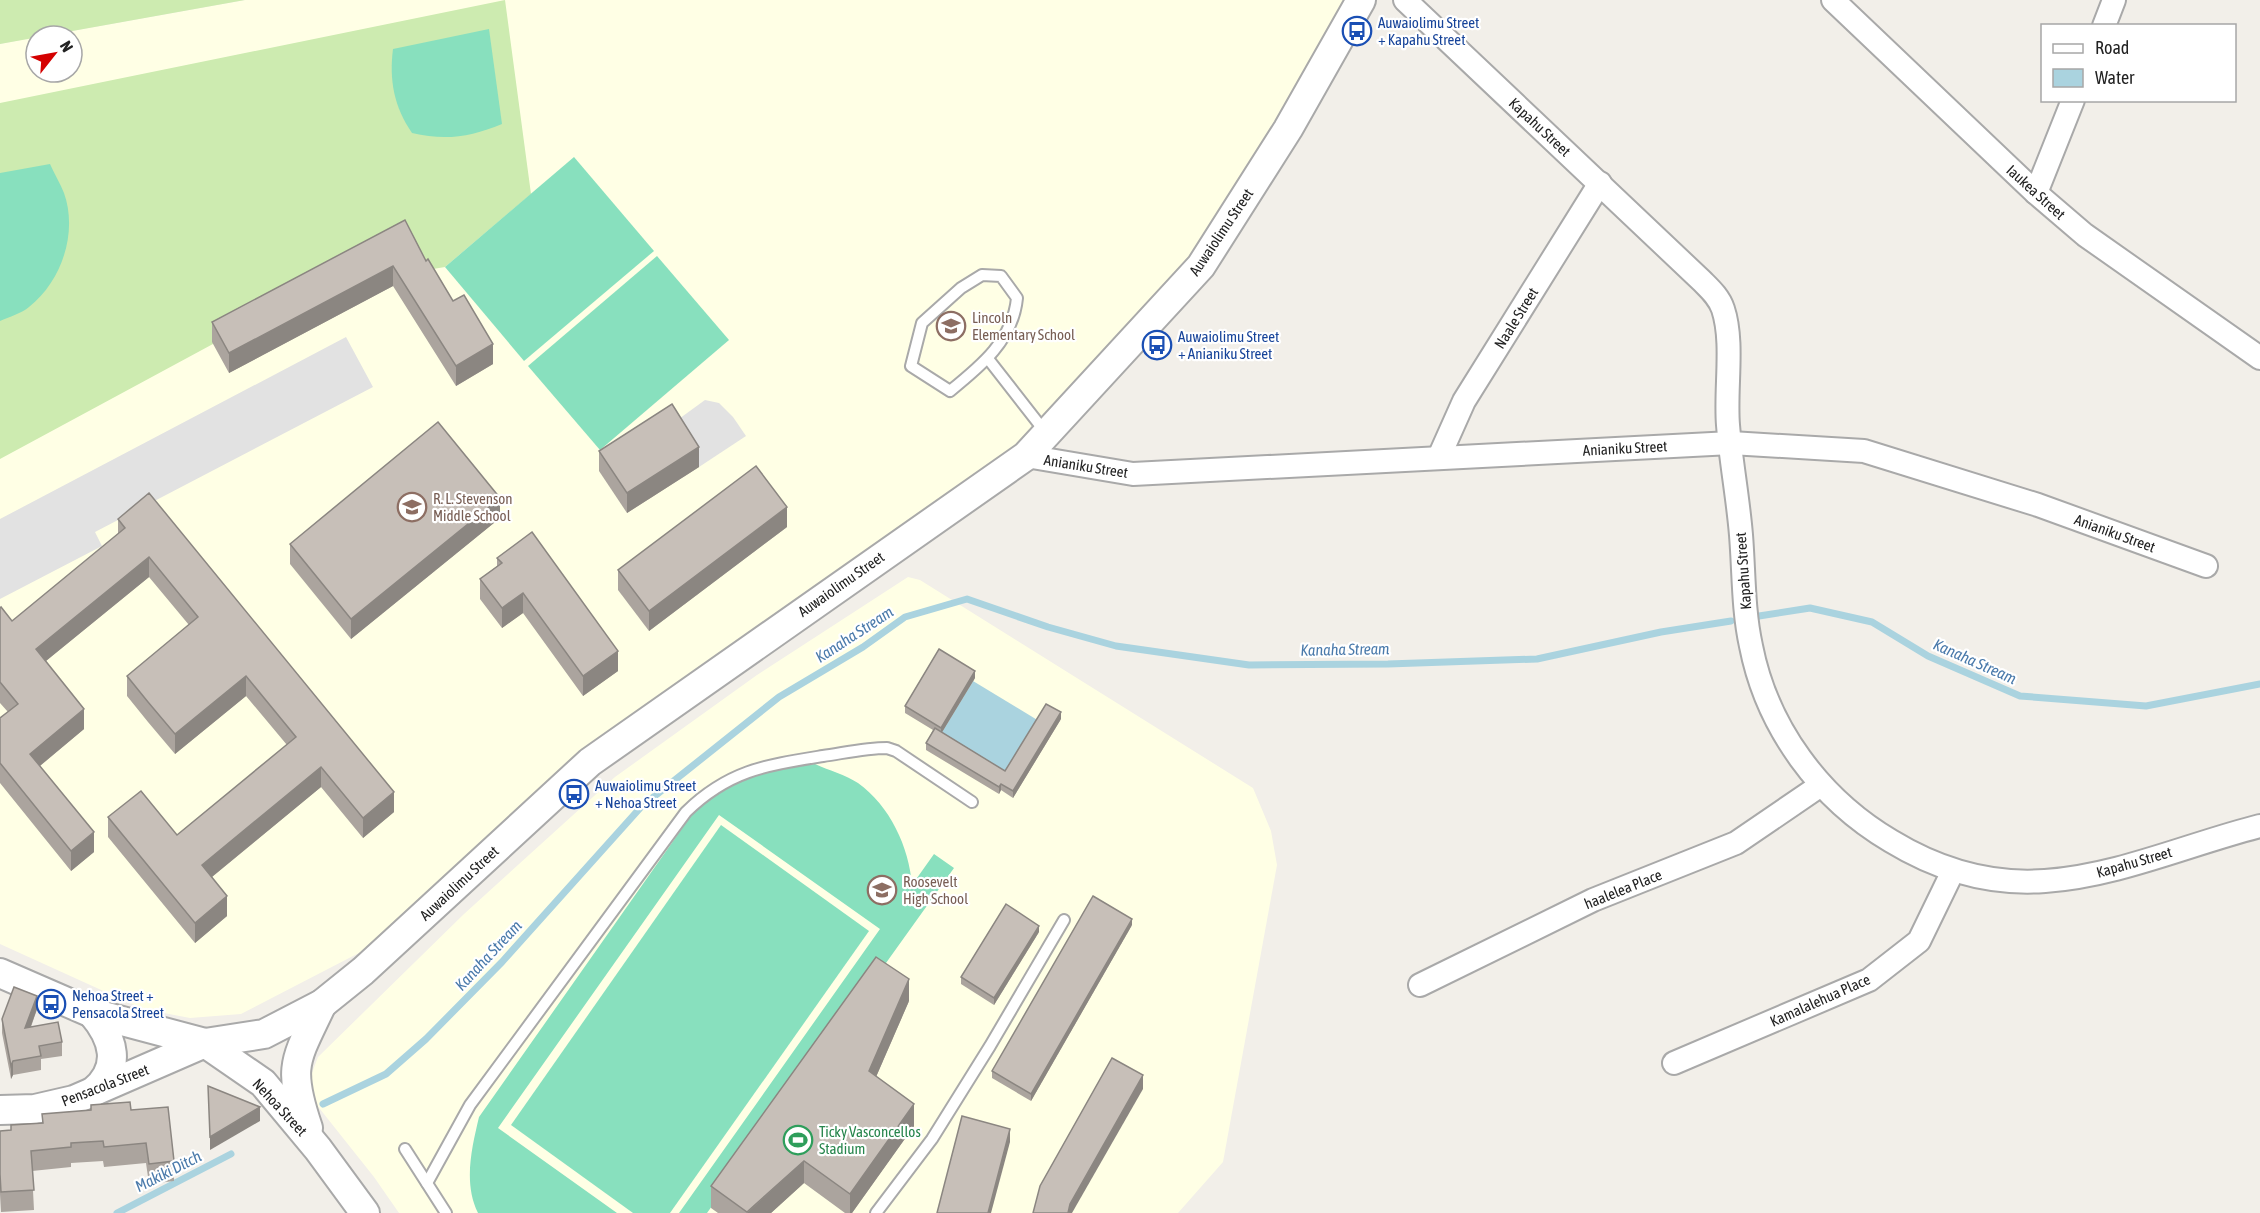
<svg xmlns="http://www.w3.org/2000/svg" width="2260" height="1213" font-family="'Asap Condensed',sans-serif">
<rect width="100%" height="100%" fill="#f2efe9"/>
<!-- education -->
<g fill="#ffffe5">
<polygon points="245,0 1361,0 1201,266 1026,456 867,565 382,941 241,1014 190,1018 143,1009 0,944 0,44 36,37 36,72 72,72 72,36 44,36"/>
<polygon points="908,577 920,580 1253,788 1271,831 1277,865 1223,1162 1178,1213 399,1213 374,1177 312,1099 310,1078 318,1057 464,914 615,777 757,675"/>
</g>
<!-- grass -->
<g fill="#cdebb0">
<polygon points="0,0 245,0 0,44"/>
<polygon points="505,0 531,194 445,267 421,271 404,241 0,459 0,103"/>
</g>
<!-- pitch -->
<g fill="#88e0be">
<path d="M489,29L502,124C471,137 445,141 412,133C394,107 389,80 393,49Z"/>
<polygon points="574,157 654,251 524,361 445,267"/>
<path d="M50,164C54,173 60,183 64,193C78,232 62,281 29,307C22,313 9,317 0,321V173Z"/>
<polygon points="657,256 729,340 600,450 528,366"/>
<path d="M815,764C828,770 846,775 858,783C890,806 909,847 912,885L934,854L954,868L707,1213H679L880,929L719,815L498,1128L617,1213H478C463,1183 472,1147 479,1117L695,810L732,784L773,768Z"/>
<polygon points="721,825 869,931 670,1213 633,1213 511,1125"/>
</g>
<!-- parking -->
<g fill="#e2e2e2">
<polygon points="346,337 373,387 95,532 102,546 0,599 0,519"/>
<polygon points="705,400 719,403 733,417 746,436 699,467 672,424"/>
</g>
<!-- water -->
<polygon fill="#aad3df" points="973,681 1039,721 1005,778 939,737"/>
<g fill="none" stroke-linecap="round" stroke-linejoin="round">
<!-- stream -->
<g stroke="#aad3df" stroke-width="7">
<polyline points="1759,616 1810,608 1872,622 1928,656 2020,696 2146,706 2260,684"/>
<polyline points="323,1104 386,1074 426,1039 502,962 641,807 779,697 863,647 905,617 967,599 1048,627 1116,646 1249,665 1388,664 1537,659 1661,632 1731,621"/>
<polyline points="117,1213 231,1154"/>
</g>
<!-- service casing -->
<g stroke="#a9a9a9" stroke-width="14">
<g id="service">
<path d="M982,275L1001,276L1017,298C1013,340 981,366 950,391L911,366L922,323L961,288Z"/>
<polyline points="989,360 1046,433"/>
<polyline points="405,1149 446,1213"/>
<path d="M427,1183L470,1105L686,812C729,770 767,765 823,756C844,753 866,748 887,748L896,751L972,802"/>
<polyline points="876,1213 932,1139 990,1046 1064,920"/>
</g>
</g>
<!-- minor casing -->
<g stroke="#a9a9a9" stroke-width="26">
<g id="minor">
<path d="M1405,0L1702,281C1710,289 1719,297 1723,309C1734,342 1725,389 1728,425C1731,462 1738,498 1741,535C1744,572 1743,610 1751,646C1767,728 1820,799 1891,841C1937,869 1990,885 2045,881C2118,876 2189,844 2260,826"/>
<polyline points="1833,0 2036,193 2085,235 2260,358"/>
<polyline points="2104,26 2114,0"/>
<polyline points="2036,193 2073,100"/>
<polyline points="1026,456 1133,474 1731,443 1864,451 2038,505 2206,566"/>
<polyline points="1439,457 1464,401 1600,183"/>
<polyline points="1420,985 1593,900 1736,843 1821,785"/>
<polyline points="1674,1063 1869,980 1919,941 1953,871"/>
</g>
</g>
<!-- tertiary casing -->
<g stroke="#a9a9a9" stroke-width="32">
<g id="tertiary">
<polyline points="0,973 92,1013 205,1043 263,1083 318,1149 365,1213"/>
<path d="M92,1013C114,1039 122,1067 94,1091"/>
<polyline points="0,1110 35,1109 74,1100 205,1043 264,1034 322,1004 363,971 590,762 1026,456 1201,266 1288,129 1361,0"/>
<path d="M308,1128C287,1066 295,1061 322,1004"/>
</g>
</g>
<!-- service -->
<use href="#service" stroke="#fff" stroke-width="10"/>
<!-- minor -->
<use href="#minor" stroke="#fff" stroke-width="22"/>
<!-- tertiary -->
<use href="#tertiary" stroke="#fff" stroke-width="28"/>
</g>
<!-- wall -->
<g fill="#aba49e">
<polygon points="405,220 426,261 453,301 493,364 456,386 393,286 229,373 212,342 212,322"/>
<polygon points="599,451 699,467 627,513 599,471"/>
<polygon points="500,518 351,639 290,564 290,544"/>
<polygon points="118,519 394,812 363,838 321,787 212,877 227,916 195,943 108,837 108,817 177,835 287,745 246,696 175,754 148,722 127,696 127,676 189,625 149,577 46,661 84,729 40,766 94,852 71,871 0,783 0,718 8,712 0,703 0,608 12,621 118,534"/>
<polygon points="787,527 649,631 618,590 618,570"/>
<polygon points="497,558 618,671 583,696 523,613 502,628 480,599 480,579 497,566"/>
<polygon points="975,678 942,732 1005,771 1061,719 1013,798 1001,790 999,794 926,750 926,743 933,730 905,713 905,706"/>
<polygon points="1132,925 1031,1101 992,1078 992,1071"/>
<polygon points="1039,932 994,1005 961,984 961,977"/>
<polygon points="909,1001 876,1077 914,1126 852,1213 845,1213 804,1183 771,1213 718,1213 711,1208 711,1186"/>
<polygon points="37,1009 31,1027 62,1042 62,1056 41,1059 41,1070 13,1075 11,1079 2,1033 2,1019"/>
<polygon points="131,1110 174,1161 174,1181 149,1184 146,1163 104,1167 103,1161 71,1163 71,1167 32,1171 34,1210 1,1212 0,1194 0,1131 11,1130 42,1123 42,1114"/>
</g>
<!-- shaded-wall -->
<g fill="#8b8681">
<polygon points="393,266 393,286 229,373 229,353"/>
<polygon points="493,344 493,364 456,386 456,366"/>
<polygon points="699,447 699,467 627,513 627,493"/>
<polygon points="500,498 500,518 351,639 351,619"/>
<polygon points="787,507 787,527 649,631 649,611"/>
<polygon points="149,557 149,577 36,669 36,649"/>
<polygon points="523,593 523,613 502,628 502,608"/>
<polygon points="618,651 618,671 583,696 583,676"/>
<polygon points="975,671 975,678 941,734 941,728"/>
<polygon points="246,676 246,696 175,754 175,734"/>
<polygon points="84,709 84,729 30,774 30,754"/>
<polygon points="1061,712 1061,719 1013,798 1013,791"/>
<polygon points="321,767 321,787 202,885 202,865"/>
<polygon points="1001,784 1001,790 999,794 999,787"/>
<polygon points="394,792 394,812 363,838 363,818"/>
<polygon points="94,832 94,852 71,871 71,851"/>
<polygon points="227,896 227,916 195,943 195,923"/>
<polygon points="1132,919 1132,925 1031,1101 1031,1094"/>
<polygon points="1039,926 1039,932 994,1005 994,998"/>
<polygon points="909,979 909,1001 869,1093 869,1071"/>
<polygon points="37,996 37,1009 25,1042 25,1028"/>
<polygon points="13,1061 13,1075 11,1079 11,1066"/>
<polygon points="1143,1075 1143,1089 1072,1213 1068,1213 1070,1204"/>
<polygon points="914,1104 914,1126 852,1213 850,1213 850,1194"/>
<polygon points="260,1107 260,1121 210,1150 210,1137"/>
<polygon points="1010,1129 1010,1142 991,1213 988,1213"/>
<polygon points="804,1161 804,1183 771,1213 747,1213"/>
</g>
<!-- building -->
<g fill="#c7bfb8" stroke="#8b8681" stroke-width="1.5">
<polygon points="405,220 426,261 428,259 453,301 464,295 493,344 456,366 393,266 229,353 212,322"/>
<polygon points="672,404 699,447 627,493 599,451"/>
<polygon points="438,422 500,498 351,619 290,544"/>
<polygon points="756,466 787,507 649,611 618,570"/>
<polygon points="149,493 394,792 363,818 321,767 202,865 227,896 195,923 108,817 141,791 177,835 296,737 246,676 175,734 148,702 127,676 198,617 149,557 36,649 84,709 30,754 94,832 71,851 0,763 0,718 18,704 0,682 0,608 1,607 12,621 125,528 118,519"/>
<polygon points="532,532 618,651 583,676 523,593 502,608 480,579 502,563 497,558"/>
<polygon points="939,649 975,671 941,728 905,706"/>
<polygon points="1046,704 1061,712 1013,791 1001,784 999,787 926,743 935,728 1005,771"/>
<polygon points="1093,896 1132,919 1031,1094 992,1071"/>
<polygon points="1006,904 1039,926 994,998 961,977"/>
<polygon points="876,957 909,979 869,1071 914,1104 850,1194 804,1161 747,1212 711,1186"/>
<polygon points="14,987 37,996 25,1028 58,1022 62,1042 39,1046 41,1056 13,1061 11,1066 2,1019"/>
<polygon points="1112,1058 1143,1075 1070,1204 1068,1213 1033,1213 1040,1186"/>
<polygon points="208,1086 260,1107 210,1137"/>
<polygon points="130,1102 131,1110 168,1107 174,1161 149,1164 146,1143 104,1147 103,1141 71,1143 71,1147 31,1151 34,1190 1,1192 0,1174 0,1131 11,1130 11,1125 43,1123 42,1114 91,1110 91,1105"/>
<polygon points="962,1116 1010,1129 988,1213 937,1213"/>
</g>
<!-- icons -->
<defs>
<g id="bus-ring" transform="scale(1.5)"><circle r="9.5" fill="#fff" stroke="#1a4fb4" stroke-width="1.5"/><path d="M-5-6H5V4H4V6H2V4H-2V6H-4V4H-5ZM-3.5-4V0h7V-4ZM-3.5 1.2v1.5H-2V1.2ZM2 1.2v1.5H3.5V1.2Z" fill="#1a4fb4"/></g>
<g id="school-ring" transform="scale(1.5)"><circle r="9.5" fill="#fff" stroke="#8d6e63" stroke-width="1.5"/><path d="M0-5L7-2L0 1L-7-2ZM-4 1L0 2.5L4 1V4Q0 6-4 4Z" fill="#8d6e63"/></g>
<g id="stadium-ring" transform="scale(1.5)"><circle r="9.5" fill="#fff" stroke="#2e9e5b" stroke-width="1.5"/><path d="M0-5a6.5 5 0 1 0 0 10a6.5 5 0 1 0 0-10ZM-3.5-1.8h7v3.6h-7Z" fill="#2e9e5b"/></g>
</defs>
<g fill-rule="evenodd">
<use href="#bus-ring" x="1357" y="31"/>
<use href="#school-ring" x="951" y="326"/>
<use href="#bus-ring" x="1157" y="345"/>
<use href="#school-ring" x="412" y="507"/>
<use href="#bus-ring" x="574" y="794"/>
<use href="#school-ring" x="882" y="890"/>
<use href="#bus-ring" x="51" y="1004"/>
<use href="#stadium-ring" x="798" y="1140"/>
</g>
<g text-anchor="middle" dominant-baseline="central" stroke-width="4.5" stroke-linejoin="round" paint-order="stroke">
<!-- transit labels -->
<g font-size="15" fill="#164399" stroke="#fff" text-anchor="start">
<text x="1378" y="22">Auwaiolimu Street<tspan x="1378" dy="17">+ Kapahu Street</tspan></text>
<text x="1178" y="336">Auwaiolimu Street<tspan x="1178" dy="17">+ Anianiku Street</tspan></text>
<text x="595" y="785">Auwaiolimu Street<tspan x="595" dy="17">+ Nehoa Street</tspan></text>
<text x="72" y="995">Nehoa Street +<tspan x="72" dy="17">Pensacola Street</tspan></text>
</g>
<!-- street labels -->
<g font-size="15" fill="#222" stroke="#fff">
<text transform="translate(1540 127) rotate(43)">Kapahu Street</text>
<text transform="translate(2036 192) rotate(42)">Iaukea Street</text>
<text transform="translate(1221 232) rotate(-56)">Auwaiolimu Street</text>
<text transform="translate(1516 318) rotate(-58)">Naale Street</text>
<text transform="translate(1625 448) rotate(-3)">Anianiku Street</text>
<text transform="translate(1086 466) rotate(9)">Anianiku Street</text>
<text transform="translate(2115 533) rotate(20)">Anianiku Street</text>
<text transform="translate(1743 571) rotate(-94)">Kapahu Street</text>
<text transform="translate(841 584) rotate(-35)">Auwaiolimu Street</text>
<text transform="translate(2134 862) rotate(-16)">Kapahu Street</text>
<text transform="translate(459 883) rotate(-43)">Auwaiolimu Street</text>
<text transform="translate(1623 889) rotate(-22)">haalelea Place</text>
<text transform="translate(1820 1000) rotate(-24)">Kamalalehua Place</text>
<text transform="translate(105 1085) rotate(-21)">Pensacola Street</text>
<text transform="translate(280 1107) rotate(47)">Nehoa Street</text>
</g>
<!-- education labels -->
<g font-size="15" fill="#785e54" stroke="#fff" text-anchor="start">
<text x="972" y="317">Lincoln<tspan x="972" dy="17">Elementary School</tspan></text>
<text x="433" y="498">R. L. Stevenson<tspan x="433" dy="17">Middle School</tspan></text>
<text x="903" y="881">Roosevelt<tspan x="903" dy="17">High School</tspan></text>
</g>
<!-- leisure labels -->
<g font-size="15" fill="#27864d" stroke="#fff" text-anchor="start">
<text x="819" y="1131">Ticky Vasconcellos<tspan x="819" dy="17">Stadium</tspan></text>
</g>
<!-- water labels -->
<g font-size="16" font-style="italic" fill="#4a7aab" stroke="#fff">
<text transform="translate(854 634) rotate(-33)">Kanaha Stream</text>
<text transform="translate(1345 649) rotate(-1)">Kanaha Stream</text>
<text transform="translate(1975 661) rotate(24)">Kanaha Stream</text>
<text transform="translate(488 955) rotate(-47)">Kanaha Stream</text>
<text transform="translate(168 1171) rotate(-27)">Makiki Ditch</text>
</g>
</g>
<!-- legend -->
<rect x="2041" y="24" width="195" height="78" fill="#ffffff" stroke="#a7a7a7" stroke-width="1.5"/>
<rect x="2053" y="44" width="30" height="9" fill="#ffffff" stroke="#a7a7a7" stroke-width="1.5"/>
<text x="2095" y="54" font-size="18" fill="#222222">Road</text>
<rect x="2053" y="69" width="30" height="18" fill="#aad3df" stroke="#a7a7a7" stroke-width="1.5"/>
<text x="2095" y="84" font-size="18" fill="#222222">Water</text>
<!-- north arrow -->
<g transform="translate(54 54) rotate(59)"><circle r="28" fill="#ffffff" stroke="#a7a7a7" stroke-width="1.5"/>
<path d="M0-4.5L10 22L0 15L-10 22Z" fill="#d40000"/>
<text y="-9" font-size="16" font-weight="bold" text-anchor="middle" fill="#222222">N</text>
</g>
</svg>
